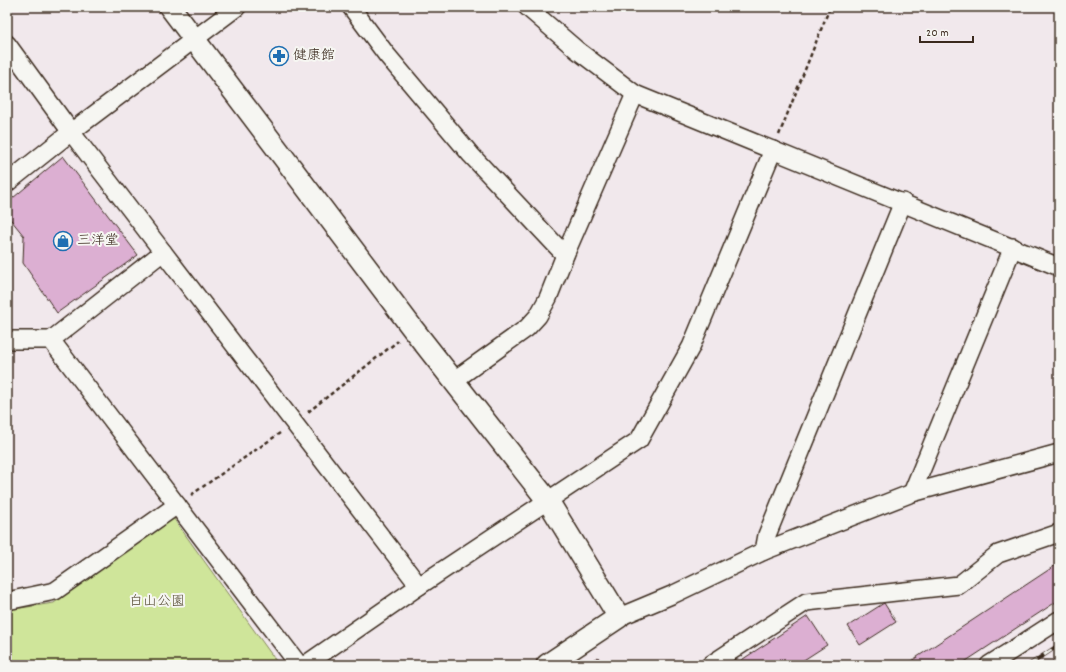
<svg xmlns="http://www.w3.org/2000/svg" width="1066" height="672" font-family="Dekko,'Klee One',sans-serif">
<rect width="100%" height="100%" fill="#f1e8ec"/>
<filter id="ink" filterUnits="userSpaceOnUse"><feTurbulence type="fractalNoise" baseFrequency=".025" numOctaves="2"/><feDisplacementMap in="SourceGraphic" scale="8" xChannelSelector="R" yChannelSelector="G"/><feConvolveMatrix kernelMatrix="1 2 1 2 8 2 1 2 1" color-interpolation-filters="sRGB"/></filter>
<g filter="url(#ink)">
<!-- green -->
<polygon fill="#cfe59a" stroke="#85885c" points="171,515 279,665 7,665 7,610 54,603"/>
<!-- building -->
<g fill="#dcafd2" stroke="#3b2a1e">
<polygon points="63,156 138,255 57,313 23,263 24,236 7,215 7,203"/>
<polygon points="1059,563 1059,600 960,665 905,665"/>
<polygon points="884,603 896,622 860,645 848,626"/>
<polygon points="808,616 827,645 796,665 734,665"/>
<polygon points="598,657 603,665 586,665"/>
</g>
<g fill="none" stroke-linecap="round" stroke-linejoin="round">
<!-- minor casing -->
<g stroke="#3b2a1e" stroke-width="20">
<g id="minor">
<polyline points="351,7 386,54 471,155 565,255"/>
<polyline points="527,7 577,50 635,94 1059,267"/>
<polyline points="7,44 71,132 163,252 51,340 299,665"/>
<polyline points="7,183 71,132 237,7"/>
<polyline points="163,252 419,586"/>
<polyline points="7,340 51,340"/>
<polyline points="453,381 527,328 538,316 548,298 565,255 635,94"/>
<polyline points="912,493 1013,247"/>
<polyline points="764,551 767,535 903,202"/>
<polyline points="7,601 55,591 177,505"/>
<polyline points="619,617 674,594 764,551 912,493 1059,453"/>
<polyline points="305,665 419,586 639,440 691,347 773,150"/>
<polyline points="710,665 806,602 959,585 998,554 1059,533"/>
<polyline points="989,665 1059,620"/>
</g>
</g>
<!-- tertiary casing -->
<g stroke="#3b2a1e" stroke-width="24">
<polyline id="tertiary" points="170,7 413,329 548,501 619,617 547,665"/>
</g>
<!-- path -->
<g stroke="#3b2a1e" stroke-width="2.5" stroke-dasharray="4 3" stroke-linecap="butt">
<polyline points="779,135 830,7"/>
<polyline points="308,412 398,341"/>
<polyline points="191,495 280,433"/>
</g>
<!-- minor -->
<use href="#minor" stroke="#f6f6f2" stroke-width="17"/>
<!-- tertiary -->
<use href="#tertiary" stroke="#f6f6f2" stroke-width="21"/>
<!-- rail casing -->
<g stroke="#3b2a1e" stroke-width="4.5">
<g id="rail">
<polyline points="1029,665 1059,645"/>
<polyline points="1051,665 1059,659"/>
</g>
</g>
<!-- rail -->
<use href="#rail" stroke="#f6f6f2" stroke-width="3" stroke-dasharray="9" stroke-linecap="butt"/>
</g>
</g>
<!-- icons -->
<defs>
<g id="pharmacy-ring" transform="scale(1)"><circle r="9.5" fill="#f6f6f2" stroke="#1f6fb2" stroke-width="1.5"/><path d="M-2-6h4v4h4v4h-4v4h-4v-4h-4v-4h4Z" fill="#1f6fb2"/></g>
<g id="shop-ring" transform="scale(1)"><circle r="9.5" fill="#f6f6f2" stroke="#1f6fb2" stroke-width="1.5"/><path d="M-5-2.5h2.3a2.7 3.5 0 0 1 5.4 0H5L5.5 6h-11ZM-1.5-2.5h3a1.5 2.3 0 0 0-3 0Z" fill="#1f6fb2"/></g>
</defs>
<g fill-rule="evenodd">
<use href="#pharmacy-ring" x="279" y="56"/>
<use href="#shop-ring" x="63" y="241"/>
</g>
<g text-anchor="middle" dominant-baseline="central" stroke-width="4" stroke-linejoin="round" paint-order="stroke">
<!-- poi labels -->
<g font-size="14" fill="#3b2a1e" stroke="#f6f6f2" text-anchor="start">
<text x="293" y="56">健康館</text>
<text x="77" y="241">三洋堂</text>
</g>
<!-- park labels -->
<g font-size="14" fill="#594f37" stroke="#f6f6f2">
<text x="157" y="602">白山公園</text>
</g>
</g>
<!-- margin -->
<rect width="1066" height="672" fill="none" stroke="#f6f6f2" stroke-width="24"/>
<rect x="12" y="12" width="1042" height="648" fill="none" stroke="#3b2a1e" stroke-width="1.5" filter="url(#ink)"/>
<!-- scale -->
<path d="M920 36v6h53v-6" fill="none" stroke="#3b2a1e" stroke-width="2"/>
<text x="926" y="36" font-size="12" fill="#3b2a1e" stroke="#f6f6f2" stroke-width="3" paint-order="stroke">20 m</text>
</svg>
